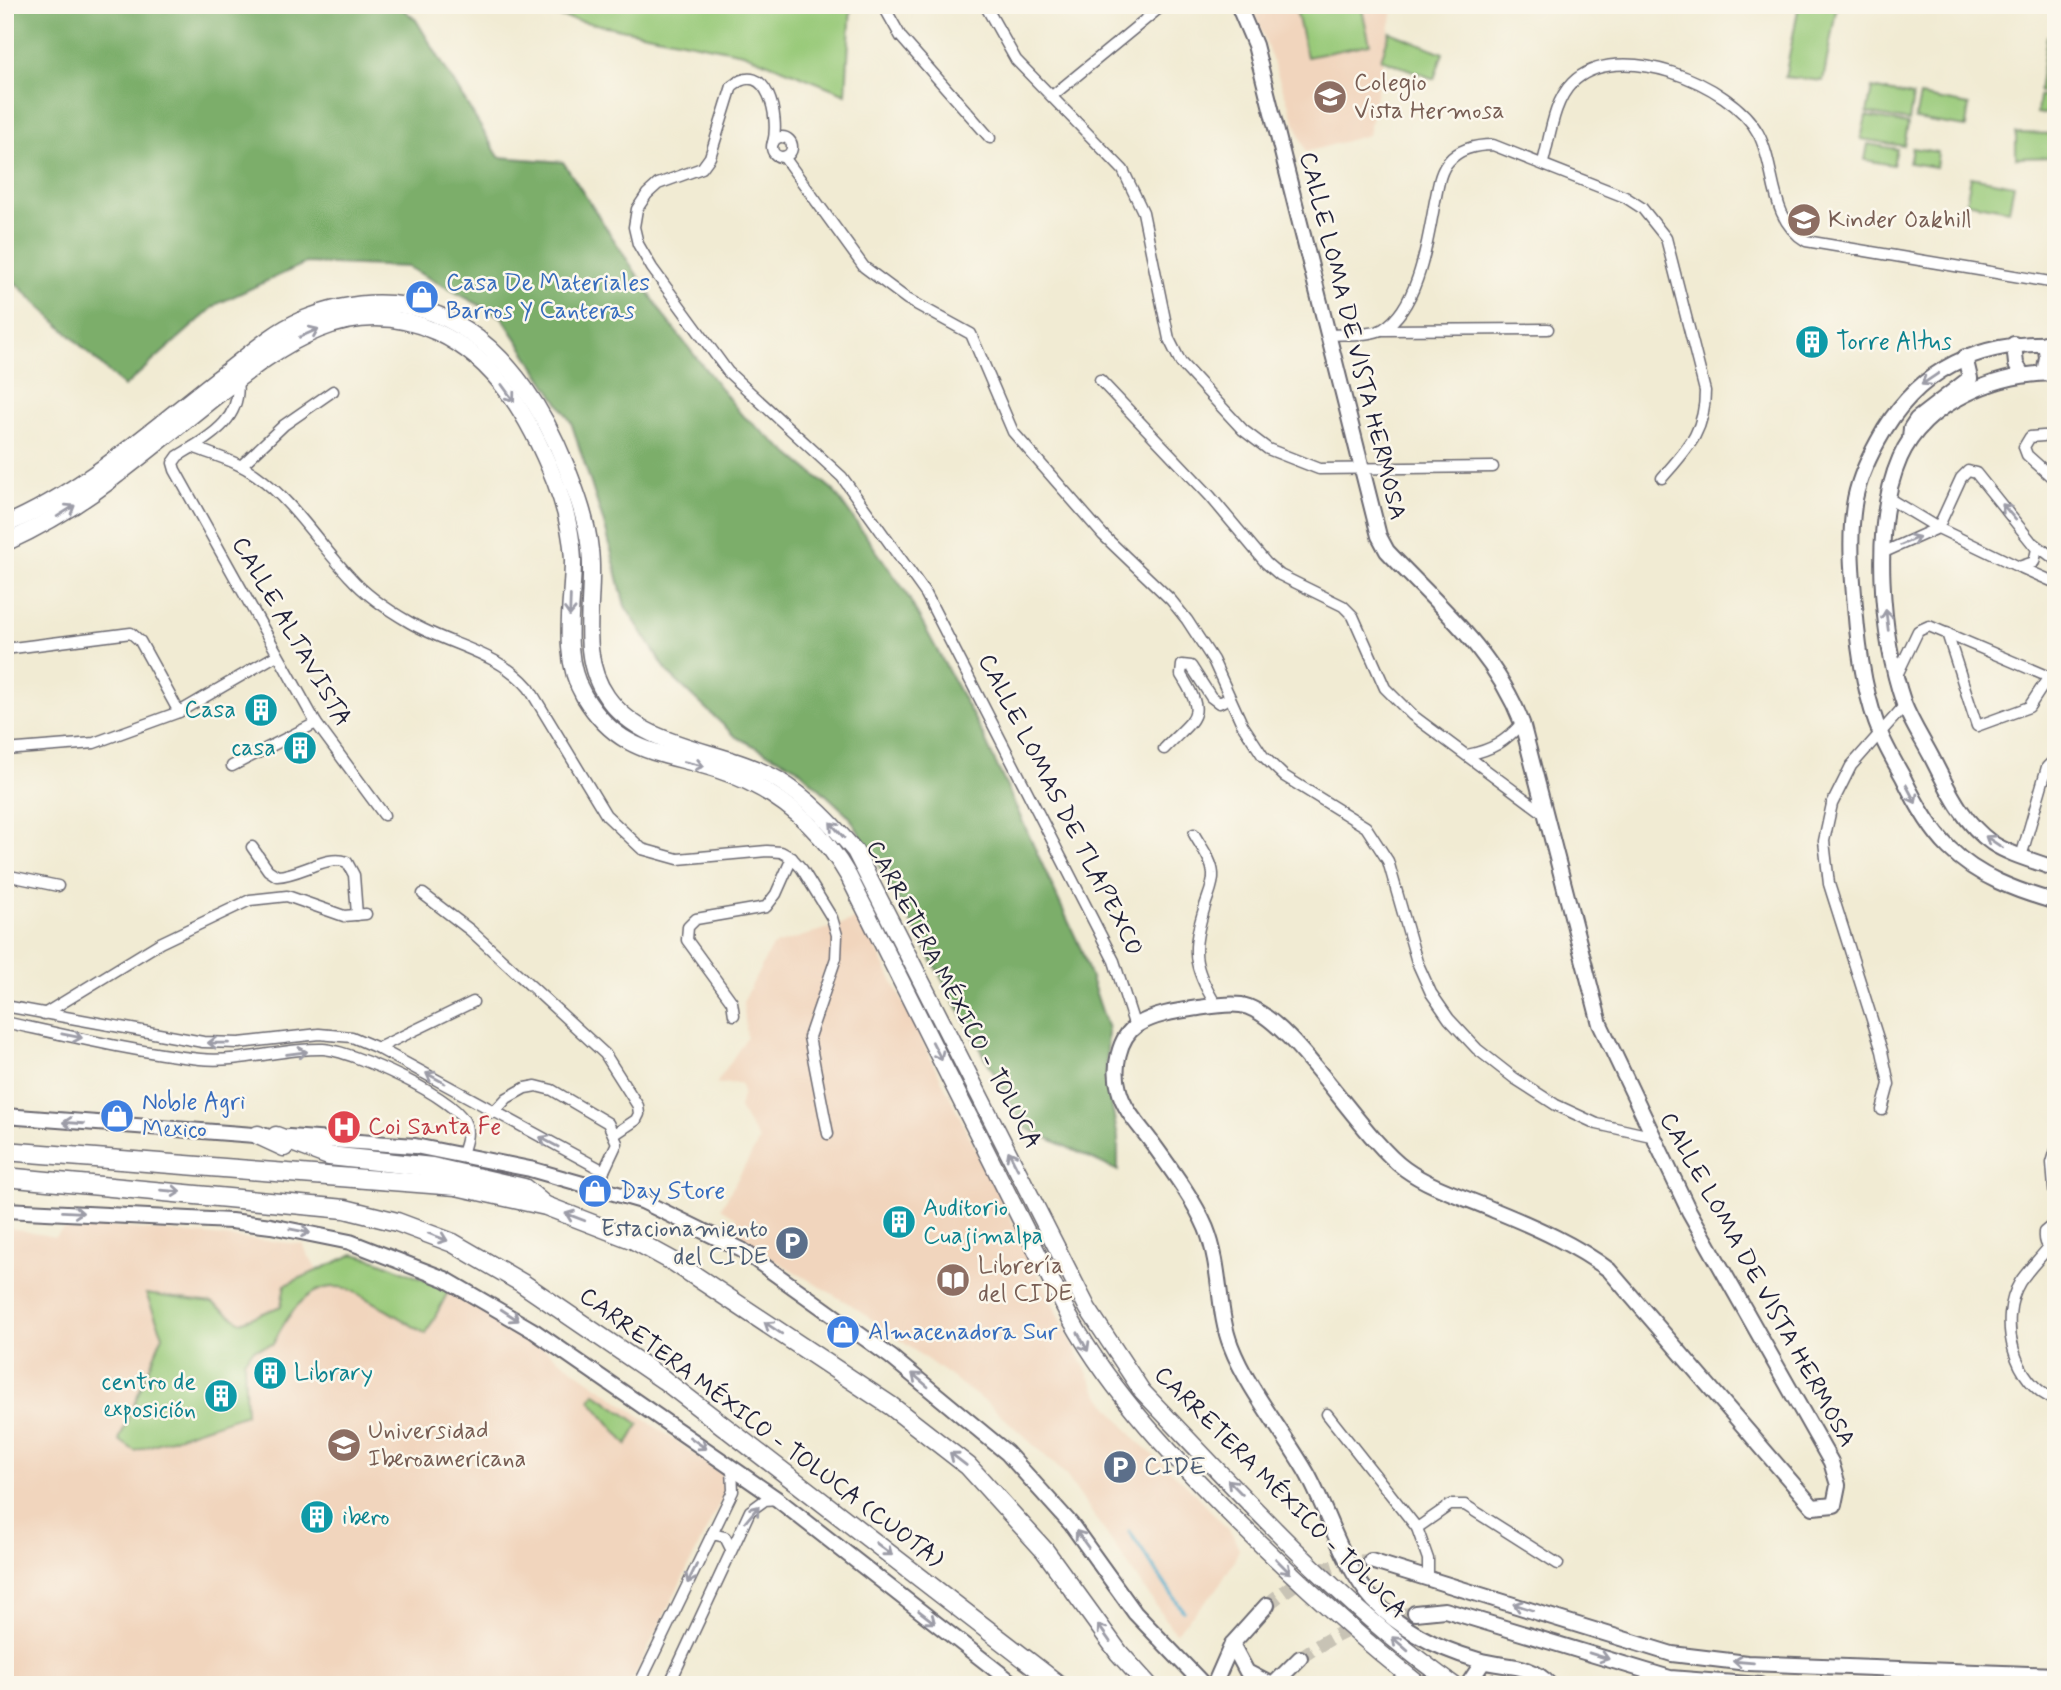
<svg xmlns="http://www.w3.org/2000/svg" width="2061" height="1690" font-family="Mynerve,sans-serif">
<rect width="100%" height="100%" fill="#fbf7ec"/>
<filter id="ink" filterUnits="userSpaceOnUse"><feTurbulence type="fractalNoise" baseFrequency=".0143" numOctaves="2"/><feDisplacementMap in="SourceGraphic" scale="14" xChannelSelector="R" yChannelSelector="G"/><feConvolveMatrix kernelMatrix="1 2 1 2 8 2 1 2 1" color-interpolation-filters="sRGB"/></filter>
<filter id="wash" filterUnits="userSpaceOnUse"><feTurbulence type="fractalNoise" baseFrequency=".00686" numOctaves="4" result="noise"/><feDisplacementMap in="SourceGraphic" scale="28" xChannelSelector="R" yChannelSelector="G"/><feGaussianBlur stdDeviation="1.57" result="paint"/><feColorMatrix in="noise" values="0 0 0 0 0 0 0 0 0 0 0 0 0 0 0 0 0 1.4 0 .05"/><feComposite in="paint" operator="in"/></filter>
<g filter="url(#wash)">
<rect width="100%" height="100%" fill="#f1ebd3"/>
<!-- built -->
<g fill="#f1d5bd">
<polygon points="1252,5 1394,5 1368,135 1306,152"/>
<polygon points="861,918 1097,1392 1134,1438 1186,1484 1233,1535 1239,1549 1233,1563 1217,1589 1175,1633 1065,1474 991,1406 856,1308 724,1230 737,1218 721,1208 759,1141 739,1108 743,1091 740,1083 716,1084 747,1037 743,1002 772,946"/>
<polygon points="72,1223 302,1244 318,1272 376,1260 449,1290 539,1345 731,1480 630,1685 5,1685 5,1227 54,1237"/>
</g>
<!-- green -->
<g fill="#9aca7a" stroke="#5e765a" stroke-width="2">
<polygon points="525,5 851,5 846,94 743,53 524,10"/>
<polygon points="1295,5 1361,5 1370,44 1307,57"/>
<polygon points="1799,5 1837,5 1823,81 1785,77"/>
<polygon points="1390,32 1443,53 1434,79 1381,59"/>
<polygon points="2047,36 2056,37 2056,95 2039,92"/>
<polygon points="1872,88 1913,96 1909,121 1867,113"/>
<polygon points="1920,96 1969,105 1966,127 1915,119"/>
<polygon points="2039,96 2056,98 2056,115 2037,113"/>
<polygon points="1866,116 1908,124 1904,146 1861,139"/>
<polygon points="2016,133 2056,134 2056,157 2016,158"/>
<polygon points="1868,144 1897,149 1893,165 1865,160"/>
<polygon points="1912,148 1938,152 1936,167 1909,163"/>
<polygon points="1971,177 2014,185 2009,210 1966,202"/>
<path d="M354,1254L376,1260L449,1290L426,1334C410,1325 358,1291 345,1288C308,1280 286,1317 273,1344L254,1349L244,1360L246,1414L135,1451L119,1440L163,1335L146,1294L212,1303L241,1322L281,1306L285,1285Z"/>
<polygon points="595,1393 639,1424 627,1445 590,1400"/>
</g>
<!-- forest -->
<polygon fill="#7bae6a" stroke="#4e6852" stroke-width="2" points="5,5 398,5 416,20 499,157 563,162 666,319 741,414 833,490 905,591 982,733 1081,949 1108,1029 1106,1077 1118,1137 1118,1171 1024,1127 889,883 849,816 796,767 736,737 669,674 625,606 606,530 571,422 502,317 408,267 306,263 217,304 124,387 5,273"/>
<g fill="none" stroke-linecap="round" stroke-linejoin="round">
<!-- stream -->
<polyline stroke="#4aa9c9" stroke-width="3.5" points="1129,1531 1183,1611"/>
</g>
</g>
<g filter="url(#ink)">
<g fill="none" stroke-linecap="round" stroke-linejoin="round">
<!-- secondary-tunnel -->
<g stroke="#c8c3b5" stroke-width="14" stroke-dasharray="14 7" stroke-linecap="butt">
<path d="M1267,1605C1300,1578 1328,1561 1371,1561"/>
<path d="M1300,1658C1341,1629 1366,1621 1415,1613"/>
</g>
<!-- street casing -->
<g stroke="#6a6870" stroke-width="13">
<g id="street">
<polyline points="883,5 901,37 990,138"/>
<polyline points="985,5 1016,60 1123,170 1143,212 1169,339 1181,363 1243,430 1268,449 1319,469 1493,467"/>
<polyline points="1052,96 1163,5"/>
<circle cx="782" cy="147" r="10"/>
<path d="M773,143C780,118 767,58 732,86L710,157L702,168L658,184L647,194L637,209L634,227L638,244L652,268L728,372L842,477L926,594L1114,961L1135,1027"/>
<polyline points="784,157 864,267 907,299 971,334 1013,432 1103,535 1171,600 1187,620 1213,660 1242,724 1263,756 1284,776 1366,827 1388,861 1417,962 1431,993 1449,1019 1477,1049 1514,1078 1556,1105 1597,1124 1651,1136"/>
<path d="M1543,162C1550,138 1553,102 1572,83C1617,38 1731,83 1758,133C1777,168 1768,218 1806,241L2056,283"/>
<polyline points="1383,330 1548,329"/>
<path d="M1330,335C1344,334 1371,336 1383,329C1419,308 1428,238 1435,201C1438,188 1439,172 1449,161C1460,148 1477,145 1493,145L1625,197L1642,208L1666,238L1705,391C1705,432 1688,448 1662,478"/>
<path d="M237,380C243,420 209,437 178,456L173,463L175,470L316,723L384,815"/>
<polyline points="1100,380 1210,496 1266,563 1280,575 1343,606 1353,616 1385,688 1412,715 1545,814"/>
<polyline points="2056,435 2030,437 2024,447 2027,455 2056,481"/>
<path d="M193,447C215,456 237,461 256,475C293,501 319,544 350,577C366,595 388,610 409,622C450,646 497,651 529,688L606,815L642,849L678,859L767,851L781,852L792,858L802,869L832,918L837,935L836,958L809,1037L828,1134"/>
<polyline points="242,465 284,425 333,391"/>
<polyline points="2035,544 2056,560"/>
<polyline points="1882,553 1938,528 1961,478 1968,471 1976,473 2037,549 2034,562 2019,567 1938,528 1888,498"/>
<polyline points="2020,567 2056,583"/>
<polyline points="1947,633 1977,726 2029,707 2048,678"/>
<polyline points="5,649 131,633 140,641 179,712"/>
<polyline points="1897,675 1918,631 1929,626 2056,680"/>
<path d="M1164,749C1195,716 1208,718 1181,675L1182,665L1191,666L1211,697L1219,703L1230,698"/>
<polyline points="5,750 94,743 179,712 277,655"/>
<path d="M1467,755C1492,750 1505,742 1522,723"/>
<polyline points="232,766 316,723"/>
<path d="M1194,834C1201,847 1212,860 1213,874C1214,884 1208,896 1205,906C1191,950 1192,966 1216,1005"/>
<path d="M252,847L268,870L277,876C301,875 327,854 347,862L354,875L357,915"/>
<polyline points="2021,857 2047,767 2056,758"/>
<polyline points="5,875 58,886"/>
<polyline points="423,894 470,930 605,1054 638,1106 639,1114 636,1120 615,1134"/>
<polyline points="5,1006 203,1042 239,1043 319,1034 352,1037 378,1048 604,1171"/>
<polyline points="44,1014 160,943 250,900 287,896 344,916 366,914"/>
<polyline points="734,1015 732,1002 687,940 688,927 696,919 766,907 776,894 792,858"/>
<path d="M5,1022C69,1036 135,1052 200,1059C242,1063 282,1048 323,1049C350,1050 459,1098 466,1125C469,1136 464,1147 461,1157"/>
<polyline points="378,1048 473,1002"/>
<polyline points="1882,1110 1889,1084 1882,1051 1829,884 1824,841 1832,804 1851,766 1905,705"/>
<polyline points="493,1113 507,1098 525,1088 536,1086 552,1090 608,1123 617,1143 596,1188"/>
<polyline points="2056,1150 2052,1163 2056,1213"/>
<path d="M2056,1222L2044,1232C2043,1243 2046,1247 2056,1251"/>
<path d="M2048,1248C2039,1259 2028,1270 2020,1282C1997,1320 2014,1385 2056,1400"/>
<polyline points="1327,1414 1417,1528 1428,1559 1428,1577"/>
<polyline points="1417,1528 1450,1505 1465,1505 1558,1564"/>
<polyline points="712,1534 725,1537 731,1549"/>
<polyline points="639,1685 733,1491 732,1468"/>
<polyline points="669,1685 750,1511 765,1500 777,1499"/>
</g>
</g>
<!-- secondary casing -->
<g stroke="#6a6870" stroke-width="18">
<g id="secondary">
<path d="M1238,5L1255,45L1379,536L1387,551C1438,605 1495,652 1522,723L1600,1024L1689,1211L1831,1462L1838,1485L1834,1505L1813,1507L1609,1270C1576,1245 1535,1227 1496,1211C1465,1197 1433,1189 1405,1169C1359,1136 1290,1013 1241,1005C1227,1003 1212,1006 1198,1008C1178,1011 1155,1014 1137,1025C1118,1038 1113,1069 1119,1090C1124,1111 1141,1127 1153,1144C1171,1169 1194,1200 1206,1228C1222,1268 1217,1311 1231,1346C1247,1388 1285,1434 1308,1475C1330,1516 1342,1565 1374,1601C1401,1630 1440,1649 1478,1660C1504,1668 1529,1662 1550,1685"/>
<polyline points="2014,344 2016,364 2022,374"/>
<path d="M2056,344C1976,341 1916,370 1878,441C1867,461 1857,483 1854,505C1849,539 1852,572 1855,606C1858,647 1864,696 1881,735C1887,749 1895,763 1903,777C1915,802 1929,828 1949,848C1978,877 2017,891 2056,902"/>
<polyline points="2044,373 2047,357 2045,343"/>
<path d="M2056,373C1998,373 1925,401 1900,458C1871,524 1881,637 1904,704C1911,722 1922,739 1931,756C1947,787 1962,822 1992,843C2010,855 2035,861 2056,869"/>
<polyline points="1910,439 1911,428 1917,419 1970,378 1965,357"/>
<polyline points="5,1116 266,1136"/>
<polyline points="289,1137 415,1146 530,1169 642,1201 742,1250 891,1357 1007,1453 1071,1524 1135,1613 1204,1685"/>
<polyline points="5,1210 231,1221 271,1226 350,1242 445,1279 534,1331 777,1499 1015,1685"/>
<polyline points="1371,1561 1672,1654 1747,1663 2056,1675"/>
<polyline points="1415,1613 1445,1610 1670,1678 1760,1685"/>
<polyline points="1232,1644 1247,1672 1272,1685"/>
<polyline points="1469,1683 1483,1662"/>
<polyline points="1214,1685 1232,1644 1267,1605"/>
<polyline points="1273,1685 1300,1658"/>
</g>
</g>
<!-- primary casing -->
<g stroke="#6a6870" stroke-width="19">
<g id="primary">
<path d="M5,525C84,491 149,432 216,380C243,360 271,333 302,320C432,266 521,352 566,466C577,494 587,521 590,550C596,597 576,654 607,697C645,751 724,748 778,780C809,799 832,824 855,851L1088,1309L1142,1391C1239,1492 1339,1605 1454,1685"/>
<path d="M5,543C46,524 83,502 118,474C151,449 183,422 216,396C282,344 350,292 437,332C498,360 531,421 555,481C565,507 572,533 573,560C573,604 560,656 584,696C619,754 659,751 716,769C775,788 819,824 849,877L1070,1318C1115,1398 1176,1460 1240,1524C1298,1581 1356,1635 1420,1685"/>
</g>
</g>
<!-- highway casing -->
<g stroke="#6a6870" stroke-width="21">
<g id="highway">
<polyline points="258,1135 284,1147"/>
<polyline points="276,1136 329,1156 432,1167 524,1188 543,1204"/>
<polyline points="5,1151 456,1186 546,1206 634,1240 674,1262 891,1406 968,1466 1045,1551 1119,1653 1148,1685"/>
<polyline points="5,1177 345,1209 397,1222 453,1243 522,1283 664,1380 1059,1685"/>
</g>
</g>
<!-- street -->
<use href="#street" stroke="#fff" stroke-width="10"/>
<!-- secondary -->
<use href="#secondary" stroke="#fff" stroke-width="14"/>
<!-- primary -->
<use href="#primary" stroke="#fff" stroke-width="16"/>
<!-- highway -->
<use href="#highway" stroke="#fff" stroke-width="18"/>
</g>
<!-- one-way arrows -->
<defs><path id="oneway-shaft" d="M-6 0H5M1.5-3L5.5 0L1.5 3" fill="none" stroke-width="1.6" stroke-linecap="round" stroke-linejoin="round" transform="scale(1.75)"/></defs>
<g stroke="#9c9ca7">
<use href="#oneway-shaft" transform="translate(309 333) rotate(-24)"/>
<use href="#oneway-shaft" transform="translate(1930 379) rotate(146)"/>
<use href="#oneway-shaft" transform="translate(508 393) rotate(54)"/>
<use href="#oneway-shaft" transform="translate(66 511) rotate(-32)"/>
<use href="#oneway-shaft" transform="translate(2009 512) rotate(-130)"/>
<use href="#oneway-shaft" transform="translate(1910 541) rotate(-24)"/>
<use href="#oneway-shaft" transform="translate(570 606) rotate(92)"/>
<use href="#oneway-shaft" transform="translate(1887 620) rotate(-97)"/>
<use href="#oneway-shaft" transform="translate(694 764) rotate(13)"/>
<use href="#oneway-shaft" transform="translate(1911 794) rotate(62)"/>
<use href="#oneway-shaft" transform="translate(837 830) rotate(-132)"/>
<use href="#oneway-shaft" transform="translate(1994 842) rotate(-146)"/>
<use href="#oneway-shaft" transform="translate(72 1036) rotate(11)"/>
<use href="#oneway-shaft" transform="translate(218 1043) rotate(-179)"/>
<use href="#oneway-shaft" transform="translate(937 1051) rotate(63)"/>
<use href="#oneway-shaft" transform="translate(297 1053) rotate(-7)"/>
<use href="#oneway-shaft" transform="translate(435 1078) rotate(-151)"/>
<use href="#oneway-shaft" transform="translate(73 1123) rotate(-176)"/>
<use href="#oneway-shaft" transform="translate(549 1142) rotate(-152)"/>
<use href="#oneway-shaft" transform="translate(1013 1160) rotate(-117)"/>
<use href="#oneway-shaft" transform="translate(171 1191) rotate(5)"/>
<use href="#oneway-shaft" transform="translate(73 1212) rotate(3)"/>
<use href="#oneway-shaft" transform="translate(575 1217) rotate(-159)"/>
<use href="#oneway-shaft" transform="translate(300 1231) rotate(11)"/>
<use href="#oneway-shaft" transform="translate(438 1237) rotate(21)"/>
<use href="#oneway-shaft" transform="translate(510 1315) rotate(33)"/>
<use href="#oneway-shaft" transform="translate(773 1328) rotate(-146)"/>
<use href="#oneway-shaft" transform="translate(1083 1342) rotate(61)"/>
<use href="#oneway-shaft" transform="translate(920 1380) rotate(-140)"/>
<use href="#oneway-shaft" transform="translate(698 1443) rotate(35)"/>
<use href="#oneway-shaft" transform="translate(958 1459) rotate(-142)"/>
<use href="#oneway-shaft" transform="translate(1235 1487) rotate(-135)"/>
<use href="#oneway-shaft" transform="translate(752 1514) rotate(-50)"/>
<use href="#oneway-shaft" transform="translate(1082 1539) rotate(-126)"/>
<use href="#oneway-shaft" transform="translate(884 1549) rotate(38)"/>
<use href="#oneway-shaft" transform="translate(1283 1566) rotate(45)"/>
<use href="#oneway-shaft" transform="translate(692 1574) rotate(116)"/>
<use href="#oneway-shaft" transform="translate(1523 1607) rotate(-162)"/>
<use href="#oneway-shaft" transform="translate(927 1617) rotate(38)"/>
<use href="#oneway-shaft" transform="translate(1104 1633) rotate(-125)"/>
<use href="#oneway-shaft" transform="translate(1400 1644) rotate(-139)"/>
<use href="#oneway-shaft" transform="translate(1599 1656) rotate(17)"/>
<use href="#oneway-shaft" transform="translate(1743 1662) rotate(-175)"/>
</g>
</g>
<!-- icons -->
<defs>
<g id="school-disc" transform="scale(1.75)"><circle r="9.5" fill="#8d6e63" stroke="#fbf7ec"/><path d="M0-5L7-2L0 1L-7-2ZM-4 1L0 2.5L4 1V4Q0 6-4 4Z" fill="#fff"/></g>
<g id="shop-disc" transform="scale(1.75)"><circle r="9.5" fill="#3f7fe0" stroke="#fbf7ec"/><path d="M-5-2.5h2.3a2.7 3.5 0 0 1 5.4 0H5L5.5 6h-11ZM-1.5-2.5h3a1.5 2.3 0 0 0-3 0Z" fill="#fff"/></g>
<g id="building-disc" transform="scale(1.75)"><circle r="9.5" fill="#0f9aa8" stroke="#fbf7ec"/><path d="M-4-6H4V6H1V3H-1V6H-4ZM-2.5-4.3h1.7v1.8h-1.7ZM.8-4.3h1.7v1.8H.8ZM-2.5-1h1.7V.8h-1.7ZM.8-1h1.7V.8H.8Z" fill="#fff"/></g>
<g id="hospital-disc" transform="scale(1.75)"><circle r="9.5" fill="#e0444e" stroke="#fbf7ec"/><path d="M-5-5h3v3.5h4V-5h3V5h-3V1.5h-4V5h-3Z" fill="#fff"/></g>
<g id="parking-disc" transform="scale(1.75)"><circle r="9.5" fill="#5c6f8a" stroke="#fbf7ec"/><path d="M-3.5-5.5H1a3.5 3.5 0 0 1 0 7H-1V5.5H-3.5ZM-1-3.4V-.6H.8a1.4 1.4 0 0 0 0-2.8Z" fill="#fff"/></g>
<g id="library-disc" transform="scale(1.75)"><circle r="9.5" fill="#8d6e63" stroke="#fbf7ec"/><path d="M-6-4Q-3-5.5-.7-3.5V5Q-3 3-6 4ZM6-4Q3-5.5 .7-3.5V5Q3 3 6 4Z" fill="#fff"/></g>
<g id="university-disc" transform="scale(1.75)"><circle r="9.5" fill="#8d6e63" stroke="#fbf7ec"/><path d="M0-5L7-2L0 1L-7-2ZM-4 1L0 2.5L4 1V4Q0 6-4 4Z" fill="#fff"/></g>
</defs>
<g fill-rule="evenodd">
<use href="#school-disc" x="1330" y="97"/>
<use href="#school-disc" x="1804" y="220"/>
<use href="#shop-disc" x="422" y="297"/>
<use href="#building-disc" x="1812" y="342"/>
<use href="#building-disc" x="261" y="710"/>
<use href="#building-disc" x="300" y="748"/>
<use href="#shop-disc" x="117" y="1116"/>
<use href="#hospital-disc" x="344" y="1127"/>
<use href="#shop-disc" x="595" y="1191"/>
<use href="#building-disc" x="899" y="1222"/>
<use href="#parking-disc" x="792" y="1243"/>
<use href="#library-disc" x="953" y="1280"/>
<use href="#shop-disc" x="843" y="1332"/>
<use href="#building-disc" x="270" y="1373"/>
<use href="#building-disc" x="221" y="1396"/>
<use href="#university-disc" x="344" y="1445"/>
<use href="#parking-disc" x="1120" y="1467"/>
<use href="#building-disc" x="317" y="1517"/>
</g>
<g text-anchor="middle" dominant-baseline="central" stroke-width="5" stroke-linejoin="round" paint-order="stroke">
<!-- education labels -->
<g font-size="24" fill="#785e54" stroke="#fbf7ec" text-anchor="start">
<text x="1354" y="83">Colegio<tspan x="1354" dy="28">Vista Hermosa</tspan></text>
<text x="1828" y="220">Kinder Oakhill</text>
<text x="978" y="1266">Librería<tspan x="978" dy="28">del CIDE</tspan></text>
<text x="368" y="1431">Universidad<tspan x="368" dy="28">Iberoamericana</tspan></text>
</g>
<!-- shop labels -->
<g font-size="24" fill="#366cbe" stroke="#fbf7ec" text-anchor="start">
<text x="446" y="283">Casa De Materiales<tspan x="446" dy="28">Barros Y Canteras</tspan></text>
<text x="142" y="1102">Noble Agri<tspan x="142" dy="28">Mexico</tspan></text>
<text x="620" y="1191">Day Store</text>
<text x="868" y="1332">Almacenadora Sur</text>
</g>
<!-- street labels -->
<g font-size="24" fill="#22223b" stroke="#fbf7ec">
<text transform="translate(1352 336) rotate(76)">CALLE LOMA DE VISTA HERMOSA</text>
<text transform="translate(291 632) rotate(60)">CALLE ALTAVISTA</text>
<text transform="translate(1060 805) rotate(63)">CALLE LOMAS DE TLAPEXCO</text>
<text transform="translate(953 995) rotate(62)">CARRETERA MÉXICO - TOLUCA</text>
<text transform="translate(1757 1280) rotate(61)">CALLE LOMA DE VISTA HERMOSA</text>
<text transform="translate(761 1428) rotate(37)">CARRETERA MÉXICO - TOLUCA (CUOTA)</text>
<text transform="translate(1280 1493) rotate(45)">CARRETERA MÉXICO - TOLUCA</text>
</g>
<!-- culture labels -->
<g font-size="24" fill="#0d838f" stroke="#fbf7ec" text-anchor="start">
<text x="1836" y="342">Torre Altus</text>
<text x="236" y="710" text-anchor="end">Casa</text>
<text x="276" y="748" text-anchor="end">casa</text>
<text x="923" y="1208">Auditorio<tspan x="923" dy="28">Cuajimalpa</tspan></text>
<text x="294" y="1373">Library</text>
<text x="196" y="1382" text-anchor="end">centro de<tspan x="196" dy="28">exposición</tspan></text>
<text x="342" y="1517">ibero</text>
</g>
<!-- health labels -->
<g font-size="24" fill="#be3a42" stroke="#fbf7ec" text-anchor="start">
<text x="368" y="1127">Coi Santa Fe</text>
</g>
<!-- service labels -->
<g font-size="24" fill="#4e5e75" stroke="#fbf7ec" text-anchor="end">
<text x="768" y="1229">Estacionamiento<tspan x="768" dy="28">del CIDE</tspan></text>
<text x="1144" y="1467" text-anchor="start">CIDE</text>
</g>
</g>
<!-- margin -->
<rect width="2061" height="1690" fill="none" stroke="#fbf7ec" stroke-width="28"/>
</svg>
